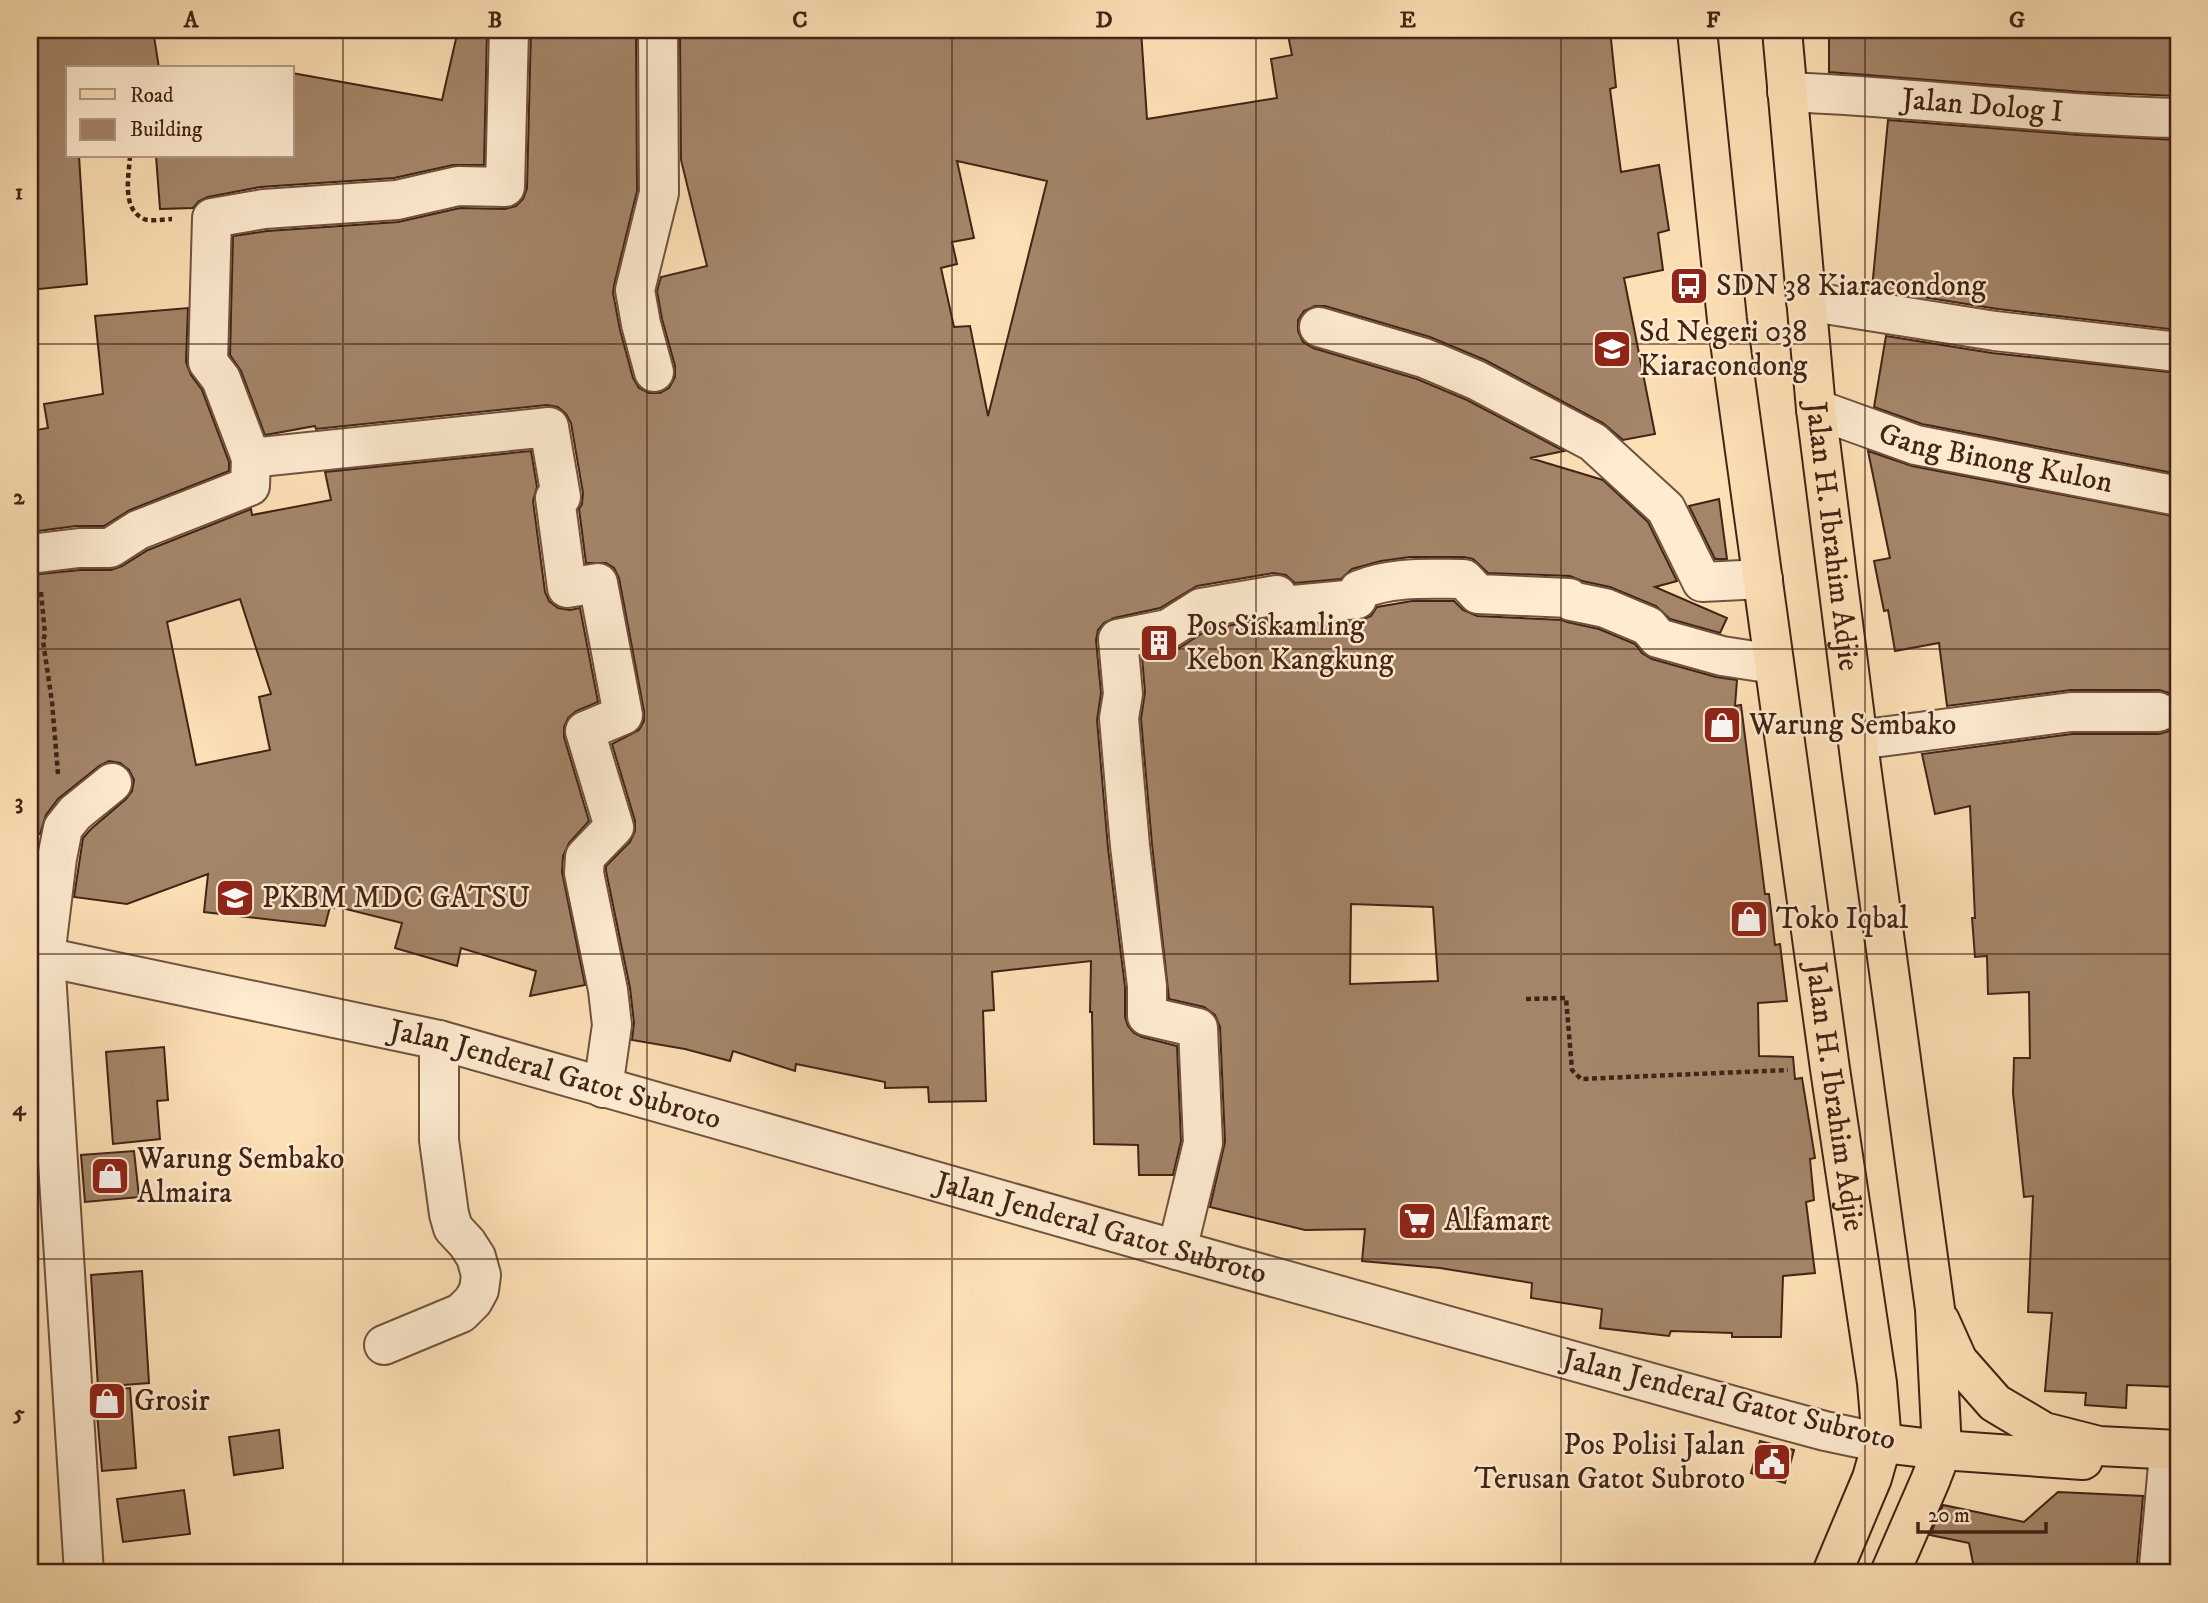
<svg xmlns="http://www.w3.org/2000/svg" width="2208" height="1603" font-family="'IM FELL DW Pica',serif">
<rect width="100%" height="100%" fill="#fee0b6"/>
<filter id="stains"><feTurbulence type="fractalNoise" baseFrequency=".00286" numOctaves="4"/><feColorMatrix values="0 0 0 0 .2 0 0 0 0 .09 0 0 0 0 .02 0 0 0 .5 -.17"/></filter>
<radialGradient id="worn" r=".72"><stop offset=".6" stop-color="#630" stop-opacity="0"/><stop offset="1" stop-color="#630" stop-opacity=".3"/></radialGradient>
<!-- building -->
<g fill="#a48569" stroke="#422316" stroke-width="2" fill-rule="evenodd">
<polygon points="90,30 153,30 159,68 68,68 68,156 79,156 87,284 30,290 30,34"/>
<polygon points="458,30 487,30 484,165 453,165 394,178 260,187 208,197 199,201 193,208 160,209 156,156 292,156 292,73 442,100"/>
<path d="M531,30H612L613,35H636L637,191L614,285L613,293L620,330L633,378L639,388L649,393H660L669,388L675,377V366L662,319L657,291L661,277L707,266L681,160L680,37L745,30H1141L1147,119L1277,98L1271,59L1292,55L1287,30H1610L1616,87L1610,89L1621,172L1659,165L1669,230L1658,233L1663,270L1624,278L1655,434L1623,440L1603,423L1485,360L1430,337L1325,306H1315L1304,311L1298,320V331L1303,342L1313,348L1417,379L1467,400L1564,451L1530,458L1603,480L1648,522L1677,581L1655,587L1727,618L1720,633L1670,619L1656,606L1610,587L1582,581L1570,576L1488,573L1473,559L1464,557H1410L1381,561L1352,569L1341,579L1295,583L1286,575L1273,573L1197,586L1160,608L1114,618L1104,623L1098,630L1096,640L1101,693L1097,720L1108,848L1125,987V1017L1128,1026L1134,1033L1142,1037L1177,1046L1181,1141L1173,1175H1139L1138,1145L1094,1144L1092,1012H1090L1091,961L992,972L994,1010L983,1011L986,1101L929,1102L928,1087L885,1088V1082L796,1064L795,1071L733,1051L730,1061L685,1049L632,1040L634,1023L630,988L606,871V866L630,842L635,831V821L612,744L639,730L644,721V711L619,578L614,568L606,563H586L579,509L582,504L583,493L571,423L566,414L558,407L547,405L316,429L315,426L265,435L241,371L230,355L233,236L267,231L398,222L460,208L505,209L516,206L523,199L527,188ZM957,161L1047,181L988,416L970,326L954,327L941,268L957,264L952,242L974,238Z"/>
<polygon points="1829,30 2178,30 2178,96 2082,92 1829,72"/>
<polygon points="1888,120 2079,135 2178,140 2178,330 1998,309 1872,289"/>
<polygon points="188,308 186,362 191,375 202,390 229,462 229,471 130,510 104,526 76,526 30,532 30,431 48,428 44,404 103,394 95,316"/>
<polygon points="1886,336 1992,353 2178,373 2178,474 1922,424 1874,407"/>
<path d="M531,451L537,487L533,501L545,592L549,601L558,608L570,610L580,608L598,702L576,711L568,718L564,727V737L589,821L569,843L563,856L562,872L585,985L530,996L536,971L461,948L457,966L395,948L402,923L334,906V908L330,907L325,926L204,912L208,874L127,904L74,897L83,838L91,829L126,799L132,791L134,780L129,770L120,763L109,761L99,766L58,799L46,815L40,834H30V575L80,570H111L122,566L148,550L251,509L252,515L331,500L325,472ZM240,599L271,694L259,697L270,750L196,765L167,622Z"/>
<polygon points="1868,451 1912,466 2178,517 2178,706 2177,701 2169,693 2159,690 2071,690 1947,706 1939,643 1895,651 1888,610 1884,611 1874,561 1890,558"/>
<polygon points="1719,499 1727,559 1715,559 1689,506"/>
<path d="M1412,601H1454L1463,610L1477,616L1562,620L1567,622L1599,629L1635,644L1642,653L1652,659L1716,677L1737,680L1735,706L1741,705L1765,894H1769L1775,945L1780,944L1787,1001L1758,1003L1759,1056L1793,1057L1795,1079L1802,1078L1815,1158L1810,1159L1814,1200L1806,1202L1815,1273L1783,1276L1781,1337H1732V1333L1671,1331L1669,1336L1600,1328L1602,1309L1531,1298L1532,1283L1440,1268L1362,1261L1365,1229L1305,1230L1210,1207L1225,1142L1220,1027L1215,1015L1204,1007L1169,999L1152,844L1141,719L1145,692L1142,657L1179,648L1209,629L1266,619L1273,626L1285,628L1359,621L1371,616L1377,607ZM1351,904L1433,907L1438,981L1350,984Z"/>
<polygon points="2178,718 2178,1387 2127,1385 2126,1408 2085,1405 2086,1393 2045,1391 2052,1313 2028,1312 2033,1196 2024,1197 2013,1093 2014,1058 2030,1058 2029,992 1988,994 1987,956 1975,957 1972,918 1975,918 1970,806 1935,814 1922,754 2072,734 2159,734 2169,731 2177,723"/>
<polygon points="164,1047 168,1100 157,1101 160,1139 113,1144 106,1052"/>
<polygon points="134,1151 139,1197 85,1202 81,1155"/>
<polygon points="142,1271 149,1383 98,1387 91,1275"/>
<polygon points="130,1388 136,1468 102,1471 95,1391"/>
<polygon points="279,1430 283,1468 234,1475 229,1437"/>
<polygon points="1760,1441 1794,1450 1785,1483 1751,1473"/>
<polygon points="184,1490 190,1534 123,1542 117,1499"/>
<polygon points="2058,1492 2143,1496 2137,1564 2138,1573 1975,1573 1969,1543 1930,1535 1943,1505 2024,1522"/>
</g>
<g fill="none" stroke-linecap="round" stroke-linejoin="round">
<!-- minor casing -->
<g stroke="#71523e" stroke-width="42">
<g id="minor">
<polyline points="509,30 505,187 458,186 397,200 264,209 212,218 208,362 221,379 251,458 549,427 561,497 555,498 567,588 598,583 623,715 585,731 614,827 585,857 584,873 608,990 612,1025 603,1088"/>
<path id="s1" d="M1787,92C1918,97 2048,115 2178,118"/>
<polyline points="1806,301 1995,331 2178,352"/>
<polyline points="1319,327 1424,358 1476,380 1593,442 1666,509 1702,582 1763,579"/>
<polyline points="654,372 641,324 635,290 659,193 658,30"/>
<path id="s2" d="M1816,409L1916,445L2178,496"/>
<polyline points="30,554 79,548 110,548 138,530 250,486 251,458"/>
<polyline points="1858,740 2071,712 2158,712"/>
<path d="M1177,1250L1203,1143L1198,1028L1147,1016V986L1130,846L1119,718L1123,694L1118,639L1168,629L1201,608L1277,595L1283,606L1357,599L1359,590C1392,576 1429,579 1464,579L1478,594L1569,598L1571,601L1605,608L1648,626L1658,638L1722,656L1774,664"/>
<polyline points="384,1345 461,1313 473,1301 479,1290 481,1275 476,1257 467,1243 453,1228 449,1214 439,1140 439,1040"/>
<polyline points="84,1573 45,957 57,858 63,828 75,813 112,783"/>
<polyline points="2165,1573 2159,1566 2168,1465"/>
</g>
</g>
<!-- tertiary casing -->
<g stroke="#71523e" stroke-width="42">
<g id="tertiary">
<path id="s3" d="M30,958L45,957L439,1040L1177,1250L1766,1415L1825,1431L1882,1443"/>
</g>
</g>
<!-- primary casing -->
<g stroke="#422316" stroke-width="42">
<g id="primary">
<path id="s4" d="M1697,30L1727,320L1830,1069L1877,1383L1882,1443L1872,1478L1832,1573"/>
<path id="s5" d="M1782,30L1816,409L1861,766L1935,1309L1942,1450L1930,1481L1890,1573"/>
<polyline points="1940,1321 1958,1361 1995,1403 2044,1432 2099,1446 2178,1450"/>
<polyline points="1882,1443 1942,1450 2083,1460"/>
</g>
</g>
<!-- path -->
<g stroke="#422316" stroke-width="4.5" stroke-dasharray="5 3.5" stroke-linecap="butt">
<path d="M130,156C129,175 121,209 144,219C151,222 164,219 172,219"/>
<polyline points="41,592 45,634 43,641 52,702 58,774"/>
<polyline points="1526,999 1566,998 1572,1070 1581,1079 1788,1070"/>
</g>
<!-- minor -->
<use href="#minor" stroke="#feebd0" stroke-width="38"/>
<!-- tertiary -->
<use href="#tertiary" stroke="#feebd0" stroke-width="38"/>
<!-- primary -->
<use href="#primary" stroke="#fee0b6" stroke-width="38"/>
</g>
<!-- grid -->
<path fill="none" stroke="#422316" stroke-width="2" stroke-opacity="0.55" d="M343,30V1573M647,30V1573M952,30V1573M1256,30V1573M1561,30V1573M1865,30V1573M30,344H2178M30,649H2178M30,954H2178M30,1259H2178"/>
<!-- icons -->
<defs>
<g id="bus-square" transform="scale(2.0125)"><rect x="-9" y="-9" width="18" height="18" rx="4" fill="#8f2418" stroke="#feebd0"/><path d="M-5-6H5V4H4V6H2V4H-2V6H-4V4H-5ZM-3.5-4V0h7V-4ZM-3.5 1.2v1.5H-2V1.2ZM2 1.2v1.5H3.5V1.2Z" fill="#fff"/></g>
<g id="school-square" transform="scale(2.0125)"><rect x="-9" y="-9" width="18" height="18" rx="4" fill="#8f2418" stroke="#feebd0"/><path d="M0-5L7-2L0 1L-7-2ZM-4 1L0 2.5L4 1V4Q0 6-4 4Z" fill="#fff"/></g>
<g id="building-square" transform="scale(2.0125)"><rect x="-9" y="-9" width="18" height="18" rx="4" fill="#8f2418" stroke="#feebd0"/><path d="M-4-6H4V6H1V3H-1V6H-4ZM-2.5-4.3h1.7v1.8h-1.7ZM.8-4.3h1.7v1.8H.8ZM-2.5-1h1.7V.8h-1.7ZM.8-1h1.7V.8H.8Z" fill="#fff"/></g>
<g id="shop-square" transform="scale(2.0125)"><rect x="-9" y="-9" width="18" height="18" rx="4" fill="#8f2418" stroke="#feebd0"/><path d="M-5-2.5h2.3a2.7 3.5 0 0 1 5.4 0H5L5.5 6h-11ZM-1.5-2.5h3a1.5 2.3 0 0 0-3 0Z" fill="#fff"/></g>
<g id="supermarket-square" transform="scale(2.0125)"><rect x="-9" y="-9" width="18" height="18" rx="4" fill="#8f2418" stroke="#feebd0"/><path d="M-6-5.5h2.5l.6 2H6L4.5 2H-2.5L-4.4-4H-6ZM-1.5 3.2a1.3 1.3 0 1 0 .1 0ZM3 3.2a1.3 1.3 0 1 0 .1 0Z" fill="#fff"/></g>
<g id="civic-square" transform="scale(2.0125)"><rect x="-9" y="-9" width="18" height="18" rx="4" fill="#8f2418" stroke="#feebd0"/><path d="M-.6-6.5H3V-4.5H.6V-3L4-1V1h2V6H-6V1h2V-1L-.6-3ZM-1.2 2.5V6h2.4V2.5Z" fill="#fff"/></g>
</defs>
<g fill-rule="evenodd">
<use href="#bus-square" x="1689" y="286"/>
<use href="#school-square" x="1612" y="349"/>
<use href="#building-square" x="1159" y="643"/>
<use href="#shop-square" x="1722" y="725"/>
<use href="#school-square" x="235" y="898"/>
<use href="#shop-square" x="1749" y="919"/>
<use href="#shop-square" x="110" y="1176"/>
<use href="#supermarket-square" x="1417" y="1221"/>
<use href="#shop-square" x="107" y="1401"/>
<use href="#civic-square" x="1772" y="1462"/>
</g>
<g text-anchor="middle" dominant-baseline="central" stroke-width="5" stroke-linejoin="round" paint-order="stroke">
<!-- street labels -->
<g font-size="30" fill="#422316" stroke="#feebd0">
<text stroke="none"><textPath href="#s1" startOffset="196">Jalan Dolog I</textPath></text>
<text stroke="none"><textPath href="#s2" startOffset="187">Gang Binong Kulon</textPath></text>
<text stroke="none"><textPath href="#s5" startOffset="509">Jalan H. Ibrahim Adjie</textPath></text>
<text stroke="none"><textPath href="#s3" startOffset="539">Jalan Jenderal Gatot Subroto</textPath></text>
<text stroke="none"><textPath href="#s4" startOffset="1076">Jalan H. Ibrahim Adjie</textPath></text>
<text stroke="none"><textPath href="#s3" startOffset="1106">Jalan Jenderal Gatot Subroto</textPath></text>
<text transform="translate(1729 1400) rotate(14)">Jalan Jenderal Gatot Subroto</text>
</g>
<!-- poi labels -->
<g font-size="30" fill="#422316" stroke="#feebd0" text-anchor="start">
<text x="1716" y="286">SDN 38 Kiaracondong</text>
<text x="1639" y="332">Sd Negeri 038<tspan x="1639" dy="34">Kiaracondong</tspan></text>
<text x="1186" y="626">Pos Siskamling<tspan x="1186" dy="34">Kebon Kangkung</tspan></text>
<text x="1749" y="725">Warung Sembako</text>
<text x="262" y="898">PKBM MDC GATSU</text>
<text x="1776" y="919">Toko Iqbal</text>
<text x="137" y="1159">Warung Sembako<tspan x="137" dy="34">Almaira</tspan></text>
<text x="1444" y="1221">Alfamart</text>
<text x="134" y="1401">Grosir</text>
<text x="1745" y="1445" text-anchor="end">Pos Polisi Jalan<tspan x="1745" dy="34">Terusan Gatot Subroto</tspan></text>
</g>
</g>
<!-- margin -->
<rect width="2208" height="1603" fill="none" stroke="#fee0b6" stroke-width="77"/>
<!-- legend -->
<rect x="66" y="66" width="228" height="91" fill="#feebd0" stroke="#b39b86" stroke-width="2"/>
<rect x="80" y="89" width="35" height="10" fill="#fee0b6" stroke="#b39b86" stroke-width="2"/>
<text x="130" y="102" font-size="21" fill="#422316">Road</text>
<rect x="80" y="119" width="35" height="21" fill="#a48569" stroke="#b39b86" stroke-width="2"/>
<text x="130" y="136" font-size="21" fill="#422316">Building</text>
<!-- scale -->
<path d="M1918 1522v10h128v-10" fill="none" stroke="#422316" stroke-width="3.5"/>
<text x="1928" y="1522" font-size="21" fill="#422316" stroke="#feebd0" stroke-width="5" paint-order="stroke">20 m</text>
<rect x="38" y="38" width="2132" height="1526" fill="none" stroke="#422316" stroke-width="2.5"/>
<g font-size="23" text-anchor="middle" font-weight="bold" fill="#422316">
<text x="191" y="27">A</text>
<text x="495" y="27">B</text>
<text x="800" y="27">C</text>
<text x="1104" y="27">D</text>
<text x="1408" y="27">E</text>
<text x="1713" y="27">F</text>
<text x="2017" y="27">G</text>
<text x="19" y="199">1</text>
<text x="19" y="504">2</text>
<text x="19" y="809">3</text>
<text x="19" y="1115">4</text>
<text x="19" y="1420">5</text>
</g>
<rect width="100%" height="100%" filter="url(#stains)"/>
<rect width="100%" height="100%" fill="url(#worn)"/>
</svg>
